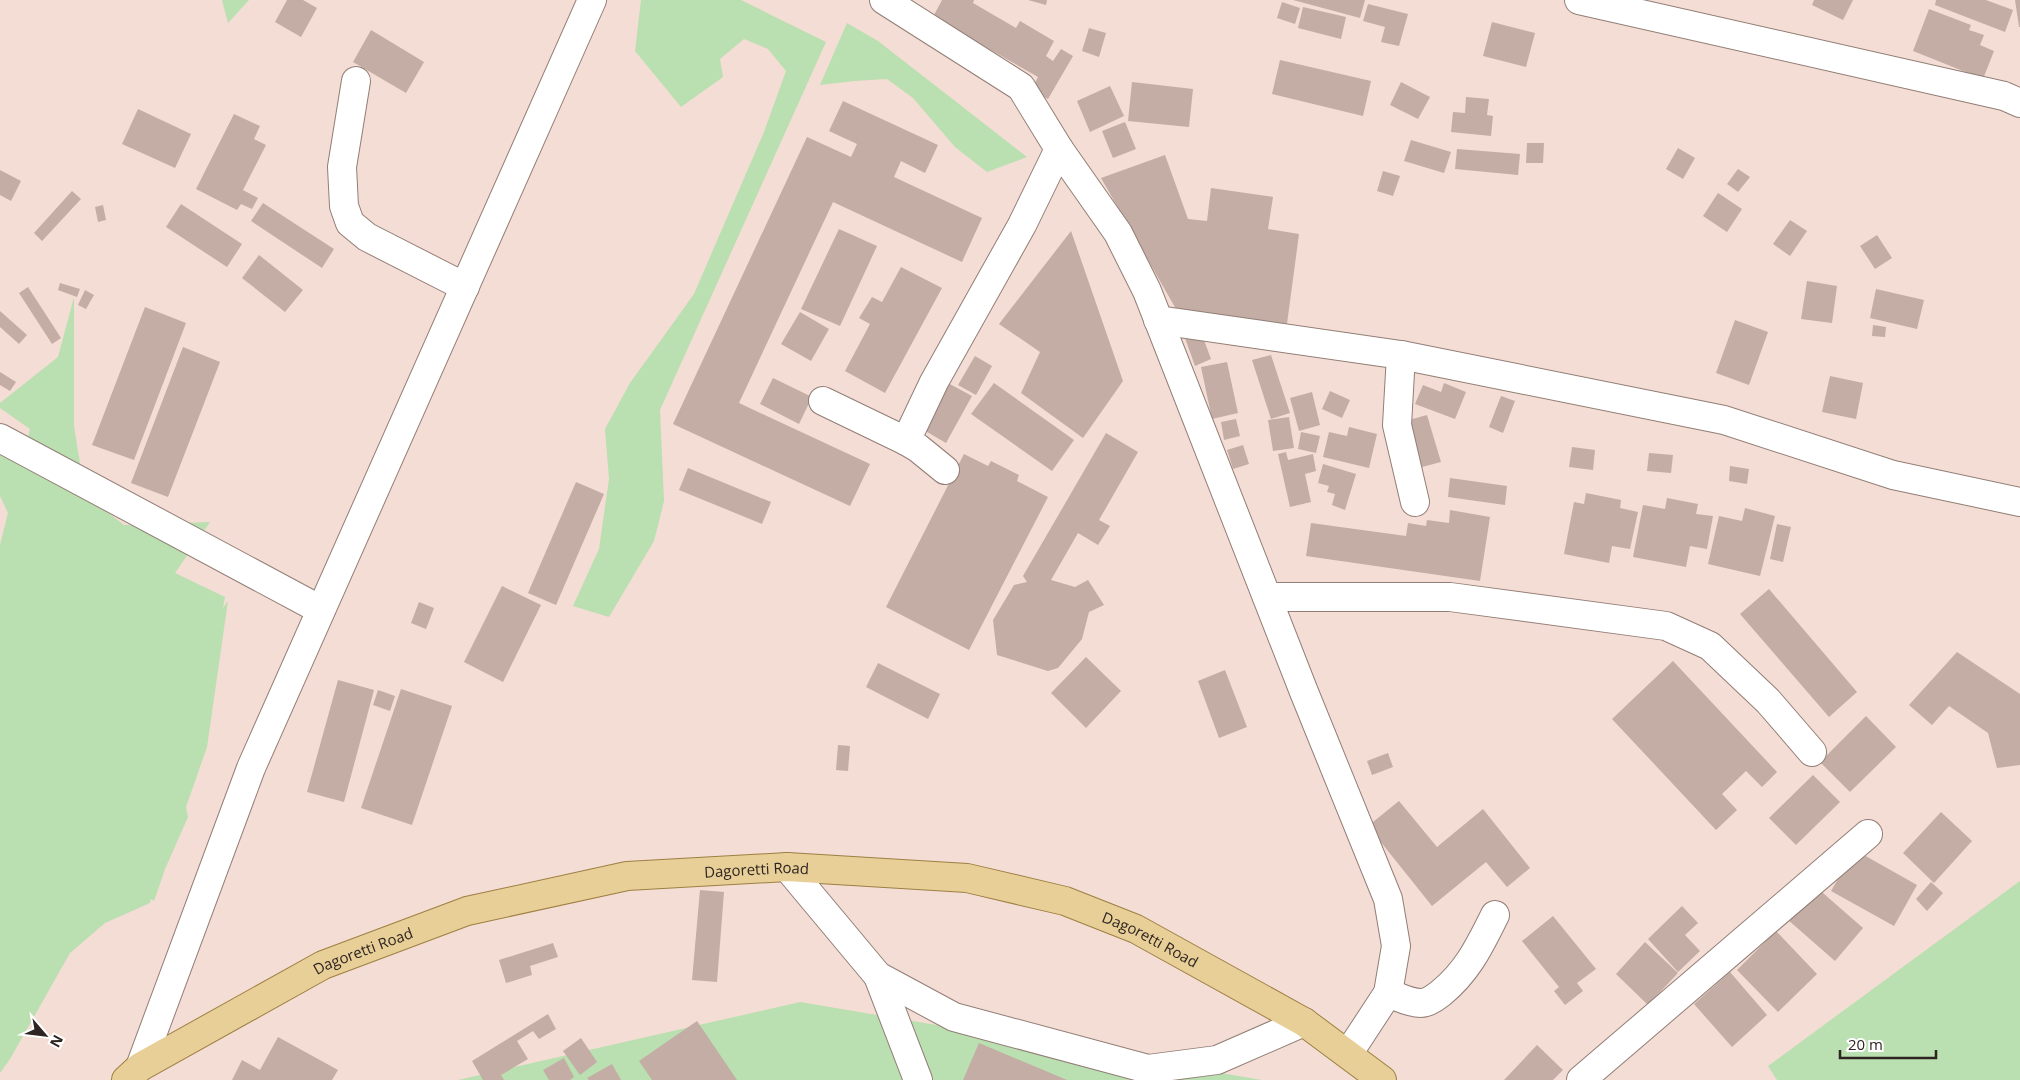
<svg xmlns="http://www.w3.org/2000/svg" width="2020" height="1080" font-family="'Open Sans',sans-serif">
<rect width="100%" height="100%" fill="#f4ddd4"/>
<!-- green -->
<g fill="#badfb0">
<polygon points="222,0 249,0 228,23"/>
<polygon points="641,0 741,0 826,42 660,410 664,501 654,541 609,617 573,606 599,549 609,479 605,429 630,383 694,294 764,132 786,71 768,49 744,39 720,59 723,77 681,107 635,51"/>
<polygon points="847,23 878,41 1027,157 987,172 955,147 913,98 887,79 854,81 820,85"/>
<polygon points="74,297 74,426 85,495 124,525 210,522 175,573 225,597 223,608 228,601 207,747 186,807 188,817 165,869 154,901 151,899 150,903 105,923 70,953 10,1059 0,1073 0,545 8,513 0,496 0,450 26,444 30,429 0,408 0,403 58,357"/>
<polygon points="2020,881 2020,1080 1777,1080 1768,1066"/>
<polygon points="800,1002 1262,1080 458,1080"/>
</g>
<!-- building -->
<g fill="#c3ada4">
<polygon points="287,0 303,0 317,8 301,37 275,22"/>
<polygon points="942,0 974,0 973,3 1016,28 1020,21 1054,41 1046,56 1053,61 1061,49 1073,56 1048,99 1031,90 1038,77 933,17"/>
<polygon points="1028,0 1047,0 1046,5"/>
<polygon points="1293,0 1365,0 1360,18"/>
<polygon points="1814,0 1853,0 1843,20 1812,5"/>
<polygon points="1936,0 1986,0 2013,10 2005,32 1935,5"/>
<polygon points="2015,0 2020,0 2020,27 2019,27"/>
<polygon points="1282,2 1300,8 1295,24 1277,18"/>
<polygon points="1368,4 1408,14 1399,46 1381,42 1385,27 1363,21"/>
<polygon points="1303,7 1346,17 1341,39 1298,28"/>
<polygon points="1929,9 1971,25 1969,30 1984,35 1980,45 1994,51 1983,79 1913,51"/>
<polygon points="1492,22 1535,33 1526,67 1483,56"/>
<polygon points="1089,28 1106,33 1099,57 1082,51"/>
<polygon points="371,30 424,62 406,93 353,62"/>
<polygon points="1280,60 1371,81 1363,116 1272,94"/>
<polygon points="1132,82 1193,89 1189,127 1128,121"/>
<polygon points="1401,82 1430,97 1418,119 1390,105"/>
<polygon points="1110,86 1124,116 1090,132 1077,101"/>
<polygon points="1466,97 1489,99 1487,115 1493,116 1491,136 1451,132 1453,112 1465,113"/>
<polygon points="843,101 938,145 925,173 901,161 894,177 982,218 962,262 833,202 739,403 870,464 850,506 673,424 807,137 851,157 857,144 829,131"/>
<polygon points="138,109 191,134 175,168 122,144"/>
<polygon points="234,114 260,126 254,139 266,145 243,190 258,198 252,209 241,204 237,210 196,189"/>
<polygon points="1125,122 1136,149 1113,158 1102,131"/>
<polygon points="1411,140 1451,152 1444,173 1404,161"/>
<polygon points="1527,143 1544,143 1543,163 1526,163"/>
<polygon points="1678,148 1695,158 1683,179 1666,169"/>
<polygon points="1457,149 1520,154 1518,175 1455,169"/>
<polygon points="1165,155 1188,219 1207,221 1211,188 1273,197 1268,229 1299,234 1287,324 1176,309 1101,178"/>
<polygon points="1738,169 1750,177 1738,192 1727,184"/>
<polygon points="0,170 21,181 11,201 0,195"/>
<polygon points="1383,171 1400,176 1393,196 1377,191"/>
<polygon points="72,191 81,199 42,241 34,233"/>
<polygon points="1718,193 1742,209 1727,232 1703,216"/>
<polygon points="263,203 334,249 322,268 251,221"/>
<polygon points="181,204 242,244 227,267 166,227"/>
<polygon points="103,205 106,220 98,222 95,207"/>
<polygon points="1790,220 1807,231 1790,256 1773,244"/>
<polygon points="839,229 877,246 840,326 801,309"/>
<polygon points="1071,231 1123,381 1083,438 1021,393 1040,352 999,324"/>
<polygon points="1877,235 1892,258 1875,269 1860,246"/>
<polygon points="259,255 303,290 285,312 242,278"/>
<polygon points="901,267 942,288 885,393 845,371 870,324 859,318 872,297 882,302"/>
<polygon points="1807,281 1837,286 1832,323 1801,319"/>
<polygon points="60,283 80,289 77,297 58,290"/>
<polygon points="28,287 61,338 52,344 19,293"/>
<polygon points="1876,289 1924,300 1917,329 1870,318"/>
<polygon points="85,290 94,295 86,309 78,305"/>
<polygon points="145,307 186,323 134,460 92,445"/>
<polygon points="0,311 27,335 19,344 0,327"/>
<polygon points="800,312 829,329 811,361 781,344"/>
<polygon points="1735,320 1768,332 1749,385 1716,373"/>
<polygon points="1873,325 1886,327 1885,337 1872,336"/>
<polygon points="1201,332 1211,359 1195,366 1185,338"/>
<polygon points="183,347 220,362 168,497 131,483"/>
<polygon points="1271,355 1290,413 1271,419 1252,360"/>
<polygon points="975,356 992,366 976,395 958,385"/>
<polygon points="1227,362 1238,413 1212,419 1201,367"/>
<polygon points="0,372 16,382 10,391 0,385"/>
<polygon points="1830,376 1863,383 1856,419 1822,412"/>
<polygon points="773,378 812,397 799,424 760,404"/>
<polygon points="948,383 972,396 946,443 922,429"/>
<polygon points="994,383 1074,440 1052,471 971,414"/>
<polygon points="1444,383 1466,392 1455,419 1415,404 1423,385 1441,392"/>
<polygon points="1330,391 1350,400 1342,418 1322,409"/>
<polygon points="1312,392 1320,425 1299,431 1290,398"/>
<polygon points="1501,396 1515,401 1503,433 1489,427"/>
<polygon points="1427,415 1441,462 1422,467 1409,420"/>
<polygon points="1289,417 1294,448 1273,451 1268,420"/>
<polygon points="1236,419 1240,436 1224,440 1221,422"/>
<polygon points="1349,427 1377,434 1369,468 1323,457 1329,432 1347,436"/>
<polygon points="1301,432 1320,436 1316,453 1298,449"/>
<polygon points="1106,433 1138,452 1099,520 1110,526 1098,545 1078,533 1051,580 1075,587 1088,580 1104,605 1089,612 1082,639 1058,668 1048,671 997,655 993,620 1014,585 1027,582 1023,576"/>
<polygon points="1243,445 1249,464 1233,469 1227,450"/>
<polygon points="1572,447 1595,450 1593,470 1569,467"/>
<polygon points="1286,452 1288,460 1313,454 1316,471 1305,474 1311,502 1290,507 1278,454"/>
<polygon points="1649,453 1673,455 1671,473 1647,471"/>
<polygon points="964,454 988,466 991,461 1019,475 1017,481 1048,497 969,650 886,607"/>
<polygon points="1323,464 1356,474 1345,510 1332,505 1335,494 1327,492 1329,486 1318,483"/>
<polygon points="1730,466 1749,469 1747,484 1729,481"/>
<polygon points="688,468 771,502 762,524 679,490"/>
<polygon points="1450,478 1507,486 1505,505 1448,497"/>
<polygon points="576,482 604,494 556,605 528,593"/>
<polygon points="1586,493 1621,500 1620,508 1638,512 1630,549 1612,546 1609,563 1564,554 1574,502 1584,504"/>
<polygon points="1667,498 1698,504 1696,514 1713,516 1707,549 1690,546 1686,567 1633,557 1643,505 1665,509"/>
<polygon points="1745,508 1775,516 1760,576 1708,564 1719,516 1742,521"/>
<polygon points="1450,510 1490,517 1480,581 1306,556 1311,523 1406,536 1408,523 1426,526 1427,520 1449,523"/>
<polygon points="1777,524 1791,527 1783,562 1770,559"/>
<polygon points="502,586 541,605 503,682 464,662"/>
<polygon points="1769,589 1857,692 1829,717 1740,614"/>
<polygon points="419,602 434,608 426,629 411,623"/>
<polygon points="1957,652 2020,694 2020,765 1997,768 1988,733 1949,706 1932,725 1909,705"/>
<polygon points="1086,657 1121,691 1086,728 1051,693"/>
<polygon points="1673,661 1777,772 1762,787 1746,771 1722,794 1737,810 1716,830 1612,719"/>
<polygon points="878,663 940,694 928,719 866,687"/>
<polygon points="1225,670 1247,727 1219,738 1198,681"/>
<polygon points="338,680 374,690 344,802 307,792"/>
<polygon points="401,689 452,706 412,825 361,808"/>
<polygon points="378,690 395,696 390,711 373,705"/>
<polygon points="1866,716 1896,747 1850,792 1820,762"/>
<polygon points="838,745 850,746 848,771 836,770"/>
<polygon points="1388,753 1393,767 1372,775 1367,761"/>
<polygon points="1813,775 1840,802 1796,845 1769,818"/>
<polygon points="1399,801 1437,847 1483,809 1530,868 1507,887 1486,862 1432,906 1368,826"/>
<polygon points="1941,812 1972,841 1934,883 1903,853"/>
<polygon points="1855,850 1917,885 1894,926 1831,891"/>
<polygon points="1931,882 1943,893 1927,911 1916,899"/>
<polygon points="1815,886 1863,928 1835,961 1787,919"/>
<polygon points="700,890 724,892 717,982 692,980"/>
<polygon points="1682,906 1698,923 1685,935 1700,951 1678,972 1648,939"/>
<polygon points="1553,916 1596,969 1577,983 1583,991 1565,1005 1554,991 1559,987 1522,941"/>
<polygon points="1776,931 1817,974 1778,1012 1737,970"/>
<polygon points="1645,942 1678,973 1648,1005 1616,974"/>
<polygon points="553,943 558,957 530,966 532,975 506,983 499,960"/>
<polygon points="1730,972 1767,1015 1732,1047 1694,1004"/>
<polygon points="548,1014 556,1029 539,1039 533,1031 517,1041 528,1059 501,1075 504,1080 483,1080 472,1061"/>
<polygon points="697,1021 737,1080 652,1080 639,1061"/>
<polygon points="278,1037 338,1070 332,1080 232,1080 242,1060 260,1070"/>
<polygon points="581,1038 597,1062 580,1075 563,1051"/>
<polygon points="979,1043 1067,1080 963,1080"/>
<polygon points="1537,1045 1563,1070 1553,1080 1504,1080"/>
<polygon points="564,1058 574,1077 570,1080 549,1080 543,1070"/>
<polygon points="612,1064 621,1080 589,1080 587,1078"/>
</g>
<g fill="none" stroke-linecap="round" stroke-linejoin="round">
<!-- minor casing -->
<g stroke="#927e76" stroke-width="30">
<g id="minor">
<polyline points="884,0 1021,87 1059,149 1118,233 1147,291 1304,692 1388,899 1396,946 1388,993 1348,1054"/>
<polyline points="1579,0 2004,96 2020,103"/>
<polyline points="356,81 342,167 344,206 350,223 367,237 465,287"/>
<polyline points="1158,320 1401,355 1724,420 1893,475 2020,502"/>
<polyline points="1401,355 1397,425 1415,502"/>
<polyline points="823,401 906,441"/>
<polyline points="0,438 321,610"/>
<polyline points="945,470 918,448 906,441 934,382 1022,225 1059,149"/>
<polyline points="1267,597 1450,597 1666,626 1710,646 1768,701 1812,752"/>
<polyline points="787,867 878,976 954,1017 1148,1069 1217,1060 1304,1022"/>
<polyline points="878,976 918,1080"/>
<path d="M1388,993C1399,997 1409,1003 1421,1003C1428,1003 1436,997 1441,993C1468,971 1480,945 1495,915"/>
<polyline points="140,1067 251,768 592,0"/>
<polyline points="1581,1080 1868,834"/>
</g>
</g>
<!-- major casing -->
<g stroke="#9d7f42" stroke-width="30">
<g id="major">
<path id="s1" d="M126,1080L140,1067L323,965L467,911L627,876L787,867L967,878L1065,901L1136,929L1304,1022L1382,1080"/>
</g>
</g>
<!-- minor -->
<use href="#minor" stroke="#fff" stroke-width="28"/>
<!-- major -->
<use href="#major" stroke="#e8cf98" stroke-width="28"/>
</g>
<g text-anchor="middle" dominant-baseline="central" stroke-width="4" stroke-linejoin="round" paint-order="stroke">
<!-- street labels -->
<g font-size="15" fill="#2e2522" stroke="#fff">
<text stroke="none"><textPath href="#s1" startOffset="676">Dagoretti Road</textPath></text>
<text stroke="none"><textPath href="#s1" startOffset="1081">Dagoretti Road</textPath></text>
<text stroke="none"><textPath href="#s1" startOffset="271">Dagoretti Road</textPath></text>
</g>
</g>
<!-- north arrow -->
<g transform="translate(45 1035) rotate(118)" stroke="#ffffff" stroke-width="4" paint-order="stroke">
<path d="M0-4L9 19L0 12L-9 19Z" fill="#2e2522"/>
<text y="-8" font-size="14" font-weight="bold" text-anchor="middle" fill="#2e2522">N</text>
</g>
<!-- scale -->
<path d="M1840 1050v8h96v-8" fill="none" stroke="#2e2522" stroke-width="2.5"/>
<text x="1848" y="1050" font-size="15" fill="#2e2522" stroke="#ffffff" stroke-width="4" paint-order="stroke">20 m</text>
</svg>
